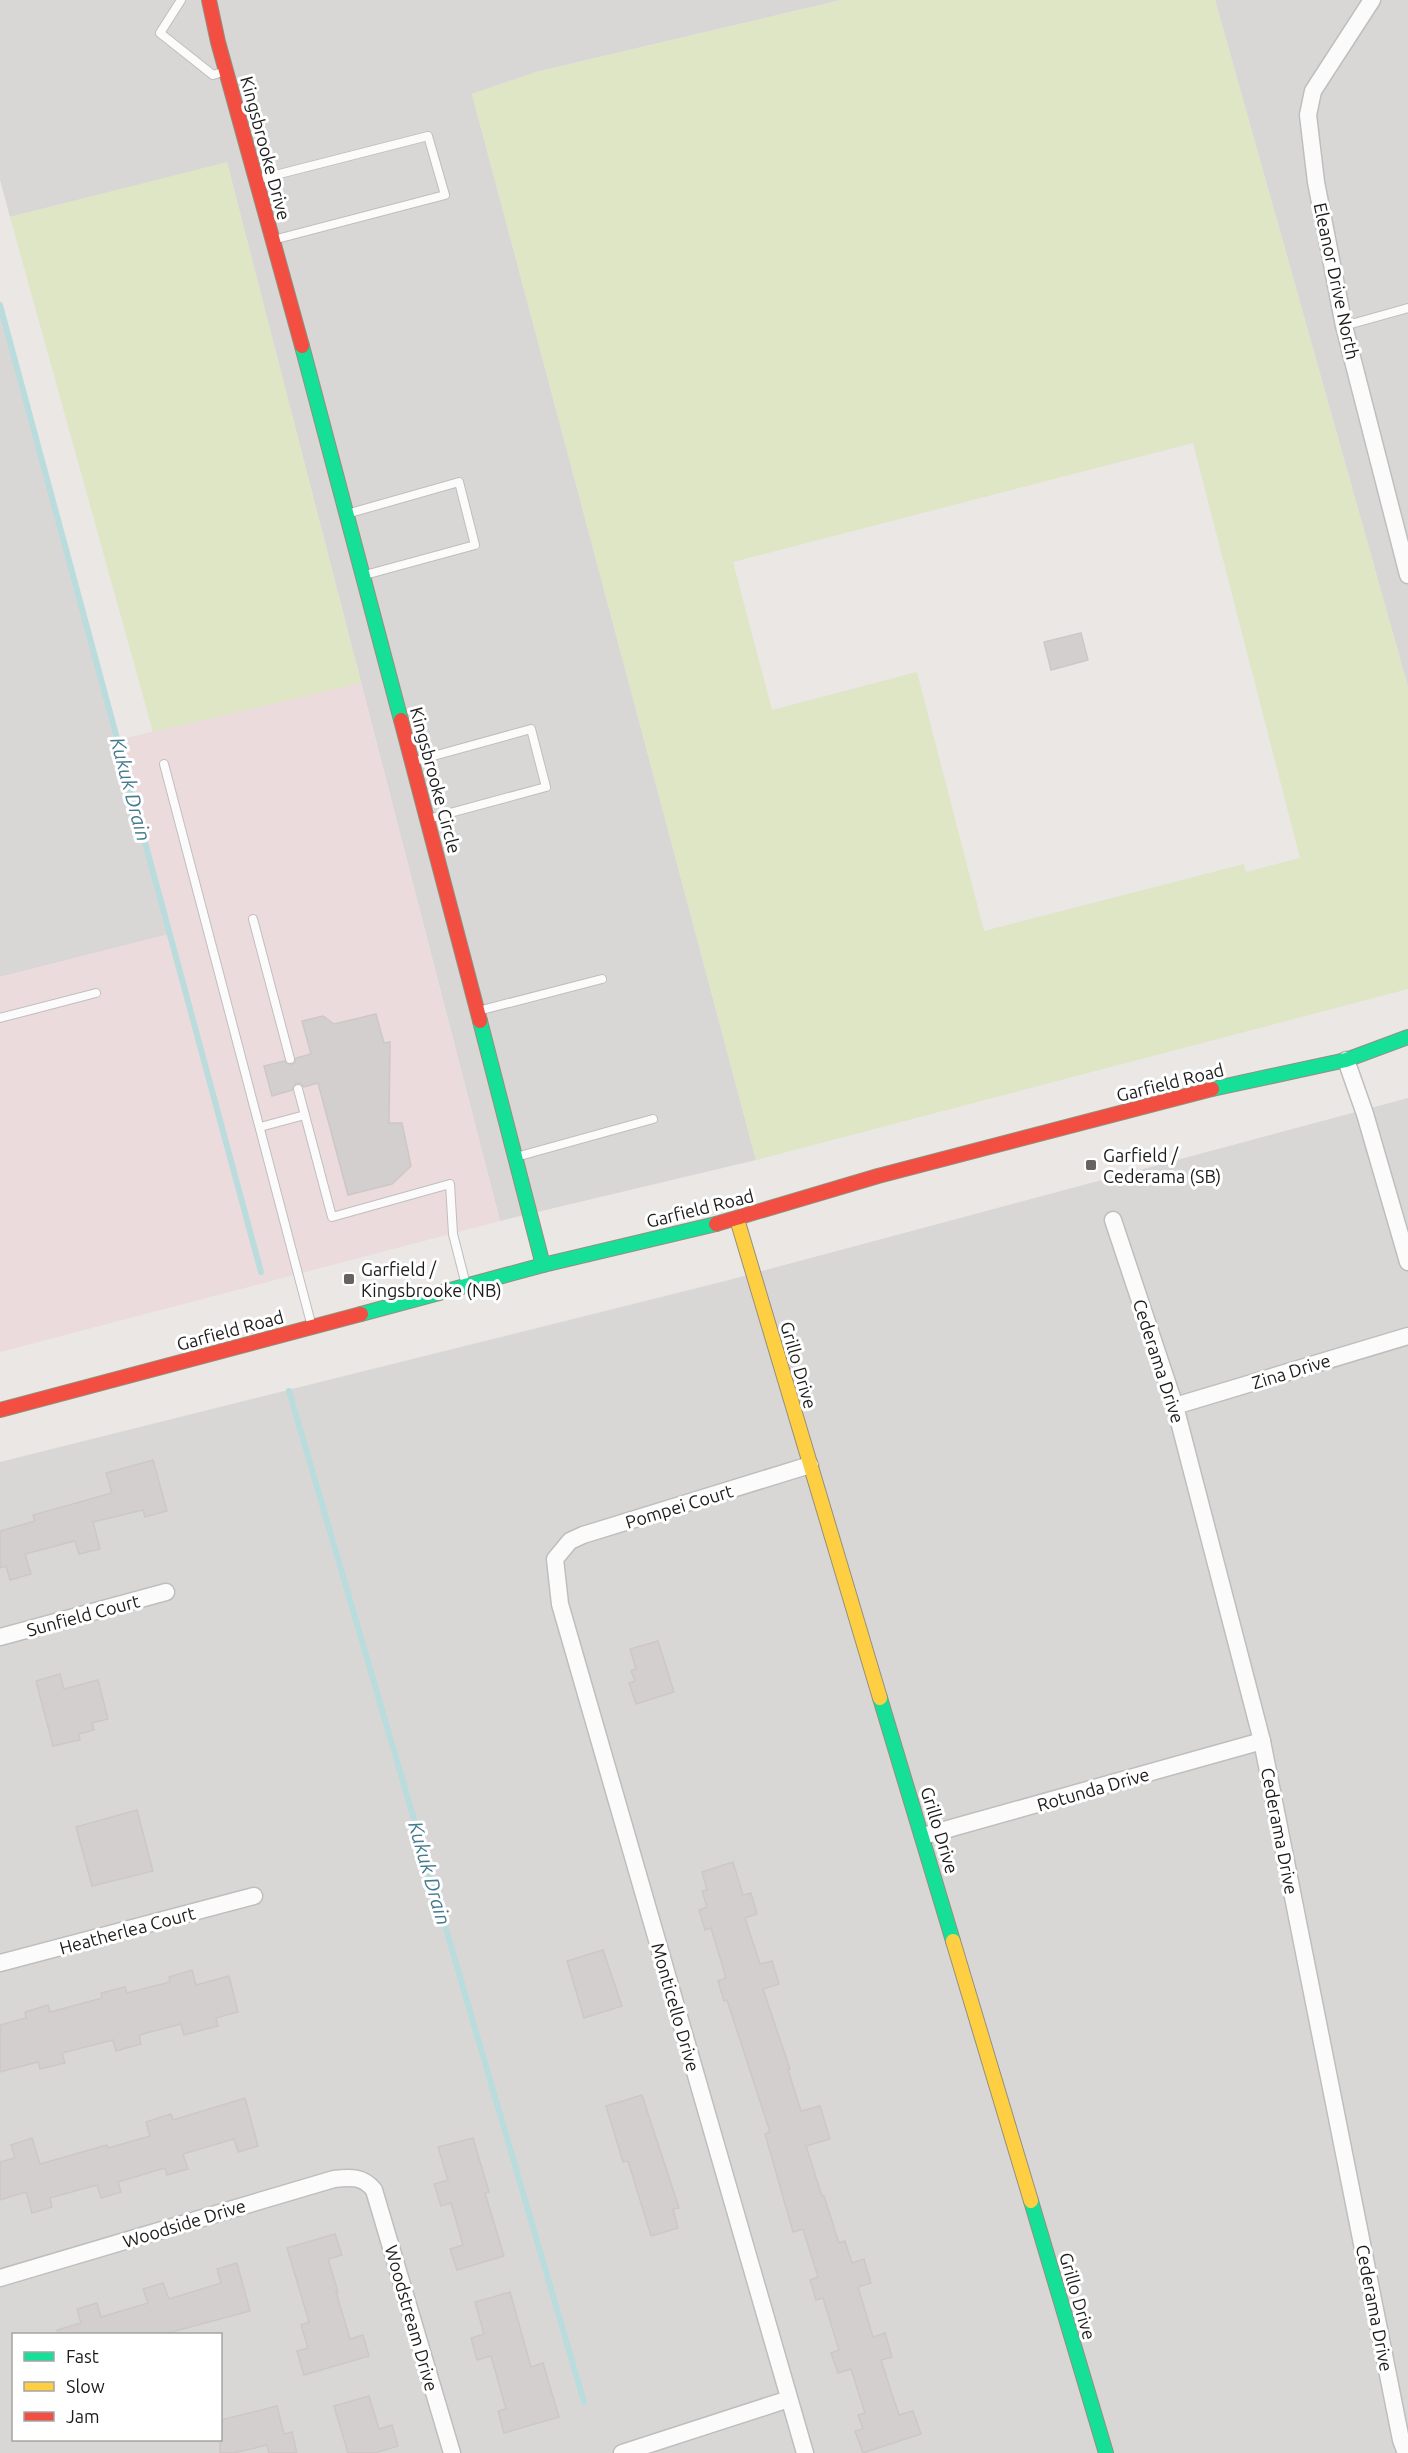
<svg xmlns="http://www.w3.org/2000/svg" width="1408" height="2453" font-family="Ubuntu,sans-serif">
<rect width="100%" height="100%" fill="#eae7e5"/>
<!-- residential -->
<g fill="#d9d7d6" fill-rule="evenodd">
<polygon points="0,0 841,0 536,72 472,94 756,1160 500,1221 227,163 10,217 0,180"/>
<polygon points="1215,0 1408,0 1408,687"/>
<polygon points="0,307 170,934 0,977"/>
<path d="M1408,1098V2453H0V1462L725,1281ZM14,2334H220V2440H14Z"/>
</g>
<!-- commercial -->
<polygon fill="#ecdbdd" points="361,683 500,1221 0,1352 0,977 170,934 117,740"/>
<!-- grass -->
<g fill="#dee6c5" fill-rule="evenodd">
<path d="M841,0H1215L1408,687V989L756,1160L472,94L536,72ZM1193,443L1300,858L1246,872L1244,864L984,931L917,672L772,710L733,562Z"/>
<polygon points="227,162 361,683 153,732 10,217"/>
</g>
<g fill="none" stroke-linecap="round" stroke-linejoin="round">
<!-- stream -->
<g stroke="#badcdc" stroke-width="6">
<polyline points="0,305 261,1272"/>
<polyline points="289,1391 584,2402"/>
</g>
</g>
<!-- building -->
<g fill="#d2cfce" stroke="#cdc8c6" stroke-width="1.5">
<polygon points="1081,633 1088,660 1051,670 1044,642"/>
<polygon points="376,1014 384,1043 390,1042 389,1123 402,1123 411,1166 392,1184 348,1195 318,1083 304,1087 300,1083 296,1083 292,1090 272,1096 264,1066 284,1061 291,1065 295,1063 296,1058 311,1054 302,1021 323,1016 334,1024"/>
<polygon points="153,1460 167,1511 145,1517 143,1510 93,1522 100,1549 79,1554 75,1541 25,1554 31,1574 10,1580 6,1566 0,1568 0,1531 35,1521 33,1515 112,1493 106,1473"/>
<polygon points="658,1641 674,1692 636,1704 629,1683 635,1681 631,1671 636,1669 630,1649"/>
<polygon points="60,1674 64,1689 98,1680 108,1719 92,1723 94,1730 79,1734 80,1740 53,1746 36,1681"/>
<polygon points="137,1810 153,1871 92,1886 76,1827"/>
<polygon points="733,1862 743,1895 751,1893 757,1914 745,1918 760,1964 772,1961 779,1984 763,1989 790,2069 788,2070 801,2111 820,2106 830,2139 806,2146 822,2196 824,2196 839,2243 845,2241 852,2263 864,2259 871,2283 858,2287 873,2337 885,2333 892,2357 881,2360 899,2415 913,2411 921,2434 863,2453 855,2431 863,2429 858,2415 865,2413 851,2369 838,2373 831,2353 839,2350 823,2298 816,2300 810,2280 818,2277 803,2229 793,2232 765,2134 770,2132 727,2000 724,2001 718,1981 726,1978 711,1928 705,1930 699,1910 707,1907 702,1891 707,1890 702,1872"/>
<polygon points="603,1950 622,2006 584,2018 567,1961"/>
<polygon points="192,1970 196,1985 229,1976 238,2012 216,2018 218,2026 184,2035 181,2024 139,2035 141,2044 116,2051 113,2040 62,2053 65,2063 40,2069 38,2062 0,2072 0,2025 26,2018 25,2012 48,2005 50,2012 102,1998 101,1993 125,1987 127,1993 170,1982 169,1977"/>
<polygon points="642,2095 679,2208 673,2209 678,2228 651,2236 628,2161 623,2162 606,2106"/>
<polygon points="245,2098 258,2146 238,2152 234,2139 183,2154 188,2169 167,2175 165,2168 118,2182 121,2192 101,2198 97,2185 50,2198 52,2207 32,2213 26,2192 0,2200 0,2162 15,2158 11,2145 32,2138 40,2164 107,2145 108,2148 150,2136 146,2122 171,2114 173,2120"/>
<polygon points="473,2138 489,2192 485,2193 504,2256 457,2270 450,2249 463,2245 451,2203 441,2206 434,2184 448,2180 438,2147"/>
<polygon points="335,2234 342,2255 328,2259 338,2292 336,2292 350,2339 363,2335 369,2356 304,2375 297,2351 308,2348 301,2325 309,2322 287,2248"/>
<polygon points="237,2263 250,2311 164,2334 58,2334 57,2330 81,2323 77,2309 97,2303 101,2317 148,2303 143,2289 163,2283 169,2299 221,2283 217,2269"/>
<polygon points="510,2292 531,2367 543,2363 559,2417 504,2433 498,2411 506,2409 491,2356 477,2360 471,2338 484,2334 475,2302"/>
<polygon points="369,2396 379,2429 392,2425 398,2446 375,2453 348,2453 334,2406"/>
<polygon points="277,2406 284,2434 292,2432 297,2453 269,2453 267,2445 234,2453 220,2453 220,2420"/>
</g>
<g fill="none" stroke-linecap="round" stroke-linejoin="round">
<!-- lane casing -->
<g stroke="#c0bebd" stroke-width="10">
<g id="lane">
<polyline points="181,0 160,33 213,75 226,71"/>
<polyline points="256,180 428,136 445,195 273,240"/>
<polyline points="1344,326 1408,308"/>
<polyline points="350,513 459,482 475,545 365,575"/>
<polyline points="415,761 531,729 546,787 428,819"/>
<polyline points="164,764 312,1327"/>
<polyline points="253,919 290,1059"/>
<polyline points="478,1011 602,979"/>
<polyline points="0,1018 96,993"/>
<polyline points="298,1089 332,1217 450,1184 453,1234 466,1285"/>
<polyline points="260,1127 305,1115"/>
<polyline points="516,1157 653,1119"/>
</g>
</g>
<!-- street casing -->
<g stroke="#c0bebd" stroke-width="19">
<g id="street">
<polyline points="1372,0 1313,91 1308,115 1316,182 1344,326 1408,575"/>
<polyline points="1346,1060 1365,1114 1408,1262"/>
<polyline points="1113,1220 1175,1406 1262,1741 1401,2440 1406,2453"/>
<polyline points="1175,1406 1408,1336"/>
<polyline points="0,1637 166,1592"/>
<polyline points="923,1836 1262,1741"/>
<polyline points="0,1963 254,1896"/>
<path d="M0,2278L334,2179C350,2177 363,2176 374,2190L452,2453"/>
<polyline points="622,2453 789,2399"/>
<polyline points="805,2453 560,1604 555,1559 570,1541 583,1535 810,1465"/>
</g>
</g>
<!-- fast casing -->
<g stroke="#93907e" stroke-width="16">
<g id="fast">
<polyline points="302,346 401,720"/>
<polyline points="480,1021 543,1265"/>
<polyline points="1212,1089 1346,1060 1408,1037"/>
<polyline points="361,1314 543,1265 716,1224"/>
<polyline points="880,1698 953,1941"/>
<polyline points="1031,2201 1106,2453"/>
</g>
</g>
<!-- slow casing -->
<g stroke="#93907e" stroke-width="16">
<g id="slow">
<polyline points="737,1219 880,1698"/>
<polyline points="953,1941 1031,2201"/>
</g>
</g>
<!-- jam casing -->
<g stroke="#93907e" stroke-width="16">
<g id="jam">
<polyline points="209,0 218,42 302,346"/>
<polyline points="401,720 480,1021"/>
<polyline points="716,1224 878,1176 1212,1089"/>
<polyline points="0,1410 361,1314"/>
</g>
</g>
<!-- lane -->
<use href="#lane" stroke="#fcfbfb" stroke-width="8"/>
<!-- street -->
<use href="#street" stroke="#fcfbfb" stroke-width="16"/>
<!-- fast -->
<use href="#fast" stroke="#16e098" stroke-width="14"/>
<!-- slow -->
<use href="#slow" stroke="#ffcf43" stroke-width="14"/>
<!-- jam -->
<use href="#jam" stroke="#f24e42" stroke-width="14"/>
</g>
<!-- markers -->
<g fill="#646362" stroke="#fff" stroke-width="2">
<rect x="1085" y="1159" width="12" height="12" rx="3"/>
<rect x="343" y="1273" width="12" height="12" rx="3"/>
</g>
<g text-anchor="middle" dominant-baseline="central" stroke-width="6" stroke-linejoin="round" paint-order="stroke">
<!-- street labels -->
<g font-size="18" fill="#1c1c1c" stroke="#fff">
<text transform="translate(266 148) rotate(75)">Kingsbrooke Drive</text>
<text transform="translate(1337 281) rotate(78)">Eleanor Drive North</text>
<text transform="translate(436 780) rotate(75)">Kingsbrooke Circle</text>
<text transform="translate(1170 1082) rotate(-14)">Garfield Road</text>
<text transform="translate(700 1208) rotate(-14)">Garfield Road</text>
<text transform="translate(230 1330) rotate(-15)">Garfield Road</text>
<text transform="translate(1159 1361) rotate(72)">Cederama Drive</text>
<text transform="translate(799 1365) rotate(74)">Grillo Drive</text>
<text transform="translate(1291 1371) rotate(-17)">Zina Drive</text>
<text transform="translate(679 1506) rotate(-17)">Pompei Court</text>
<text transform="translate(83 1615) rotate(-15)">Sunfield Court</text>
<text transform="translate(1093 1789) rotate(-16)">Rotunda Drive</text>
<text transform="translate(940 1830) rotate(73)">Grillo Drive</text>
<text transform="translate(1280 1831) rotate(79)">Cederama Drive</text>
<text transform="translate(127 1930) rotate(-15)">Heatherlea Court</text>
<text transform="translate(676 2007) rotate(74)">Monticello Drive</text>
<text transform="translate(184 2223) rotate(-17)">Woodside Drive</text>
<text transform="translate(1078 2296) rotate(74)">Grillo Drive</text>
<text transform="translate(1375 2308) rotate(79)">Cederama Drive</text>
<text transform="translate(412 2318) rotate(74)">Woodstream Drive</text>
</g>
<!-- poi labels -->
<g font-size="18" fill="#1c1c1c" stroke="#fff" text-anchor="start">
<text x="1103" y="1155">Garfield /<tspan x="1103" dy="21">Cederama (SB)</tspan></text>
<text x="361" y="1269">Garfield /<tspan x="361" dy="21">Kingsbrooke (NB)</tspan></text>
</g>
<!-- water labels -->
<g font-size="20" font-style="italic" fill="#467b8f" stroke="#fff">
<text transform="translate(131 789) rotate(75)">Kukuk Drain</text>
<text transform="translate(430 1873) rotate(74)">Kukuk Drain</text>
</g>
</g>
<!-- legend -->
<rect x="12" y="2333" width="210" height="108" fill="#ffffff" stroke="#a4a4a4" stroke-width="1.5"/>
<rect x="24" y="2352" width="30" height="9" fill="#16e098" stroke="#a4a4a4" stroke-width="1.5"/>
<text x="66" y="2363" font-size="18" fill="#1c1c1c">Fast</text>
<rect x="24" y="2382" width="30" height="9" fill="#ffcf43" stroke="#a4a4a4" stroke-width="1.5"/>
<text x="66" y="2393" font-size="18" fill="#1c1c1c">Slow</text>
<rect x="24" y="2412" width="30" height="9" fill="#f24e42" stroke="#a4a4a4" stroke-width="1.5"/>
<text x="66" y="2423" font-size="18" fill="#1c1c1c">Jam</text>
</svg>
